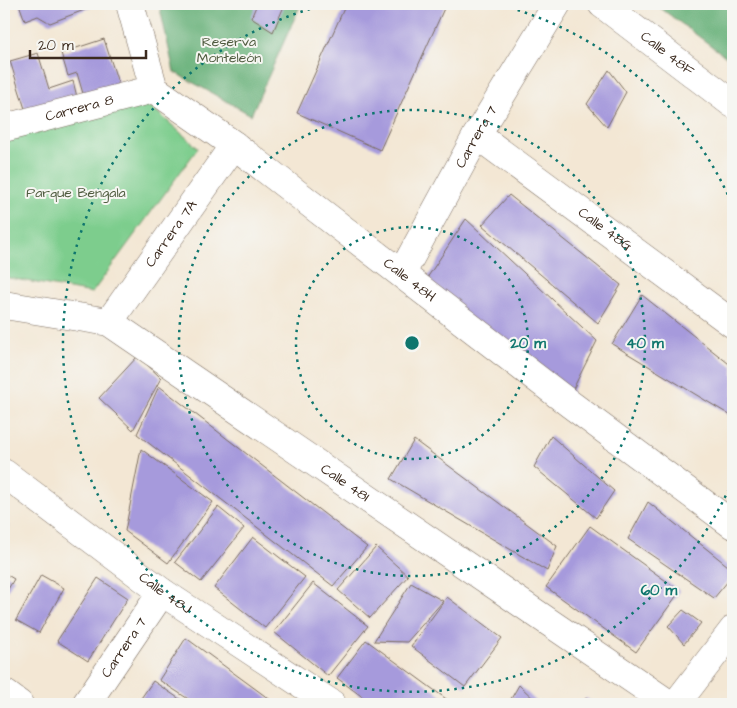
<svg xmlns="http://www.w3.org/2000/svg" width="737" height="708" font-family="'Architects Daughter',sans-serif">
<rect width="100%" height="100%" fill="#f6f6f2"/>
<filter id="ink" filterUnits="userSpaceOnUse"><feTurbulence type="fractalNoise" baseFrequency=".02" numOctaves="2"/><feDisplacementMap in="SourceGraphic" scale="10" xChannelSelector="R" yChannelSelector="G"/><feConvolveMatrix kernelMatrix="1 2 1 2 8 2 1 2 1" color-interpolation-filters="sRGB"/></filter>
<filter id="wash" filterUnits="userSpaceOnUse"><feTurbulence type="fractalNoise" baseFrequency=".0096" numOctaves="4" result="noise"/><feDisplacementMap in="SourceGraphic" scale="20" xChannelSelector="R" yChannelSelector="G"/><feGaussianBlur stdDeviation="1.12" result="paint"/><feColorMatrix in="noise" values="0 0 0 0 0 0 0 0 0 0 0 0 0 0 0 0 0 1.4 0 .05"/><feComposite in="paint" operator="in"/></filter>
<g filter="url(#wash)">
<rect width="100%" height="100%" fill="#f3e7d4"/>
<!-- green -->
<polygon fill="#7dcd8d" stroke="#5c7c56" points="146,102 198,148 92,293 4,277 4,137"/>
<!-- forest -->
<g fill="#66b078" stroke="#506d4b">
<polygon points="159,4 301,4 251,115 174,72"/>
<polygon points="655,4 733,4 733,62"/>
</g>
<g id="blocks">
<!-- building -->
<g fill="#a69adc">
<polygon points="19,4 100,4 50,23 38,16 25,21"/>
<polygon points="257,4 285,4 273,32 251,18"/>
<polygon points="346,4 446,4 380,150 297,113"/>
<polygon points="104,39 119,86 84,97 77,73 68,76 61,53"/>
<polygon points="38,53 49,89 73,81 77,97 26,112 10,61"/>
<polygon points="609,70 626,92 607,127 587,104"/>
<polygon points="509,195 621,285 598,323 482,225"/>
<polygon points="466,219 597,341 568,399 425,281"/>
<polygon points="642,295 733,367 733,417 612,344"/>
<polygon points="138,356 161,378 133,430 99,398"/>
<polygon points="159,386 367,547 333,586 137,434"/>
<polygon points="551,436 614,491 596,518 534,467"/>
<polygon points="414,440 557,546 547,571 391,479"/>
<polygon points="141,449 213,502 168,563 125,531"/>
<polygon points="648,502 733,570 733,575 714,598 628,539"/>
<polygon points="218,507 244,528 201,582 175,562"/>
<polygon points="4,522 9,526 4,536"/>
<polygon points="590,526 680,591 636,652 546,587"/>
<polygon points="253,537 305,577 265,628 214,588"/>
<polygon points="376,547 408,576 370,618 338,590"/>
<polygon points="4,573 14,579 4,596"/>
<polygon points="41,575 64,588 39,633 16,620"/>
<polygon points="98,578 128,598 88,661 57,641"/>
<polygon points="313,583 368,626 328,676 274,632"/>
<polygon points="411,583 443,601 407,642 374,641"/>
<polygon points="447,597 502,638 465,687 411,646"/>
<polygon points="683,610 701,623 684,644 668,626"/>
<polygon points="186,638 276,704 196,704 159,680"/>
<polygon points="366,640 453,704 372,704 337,678"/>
<polygon points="153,681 187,704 137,704"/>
<polygon points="519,685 539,704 508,704"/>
<polygon points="586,698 595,704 582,704"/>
</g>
</g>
</g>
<g filter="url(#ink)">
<use href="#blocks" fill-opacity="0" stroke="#7b6c5e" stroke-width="1"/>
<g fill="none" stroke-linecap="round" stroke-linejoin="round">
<!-- minor casing -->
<g stroke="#7b6c5e" stroke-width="29">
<g id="minor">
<path id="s1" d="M602,4L733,104"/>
<path id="s2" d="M154,89L234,145L570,404L733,525"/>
<path id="s3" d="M477,135L733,324"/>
<path id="s4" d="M402,273L477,135L557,4"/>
<path id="s5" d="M109,322L234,145"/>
<polyline points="4,693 19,704"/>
<path id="s6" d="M86,704L162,592"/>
<polyline points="676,704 733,630"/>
</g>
</g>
<!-- tertiary casing -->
<g stroke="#7b6c5e" stroke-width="29">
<g id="tertiary">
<path id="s7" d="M4,128L154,89L130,4"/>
<path id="s8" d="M4,305L109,322L669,704"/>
<path id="s9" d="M4,473L162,592L332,704"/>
</g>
</g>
<!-- minor -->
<use href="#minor" stroke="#fff" stroke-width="28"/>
<!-- tertiary -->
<use href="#tertiary" stroke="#fff" stroke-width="28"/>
</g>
</g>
<!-- distance rings -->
<g fill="none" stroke="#0f766e" stroke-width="2.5" stroke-dasharray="2.5 5">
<circle cx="412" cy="343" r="116"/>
<circle cx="412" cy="343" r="233"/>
<path d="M732 482A349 349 0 1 1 328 4M496 4A349 349 0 0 1 732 204"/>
</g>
<g text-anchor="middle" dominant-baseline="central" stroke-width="4" stroke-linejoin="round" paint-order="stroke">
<!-- park labels -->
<g font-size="14" fill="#4f5b3f" stroke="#f6f6f2">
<text x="229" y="42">Reserva<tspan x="229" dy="16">Monteleón</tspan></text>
<text x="76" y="193">Parque Bengala</text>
</g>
<!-- street labels -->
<g font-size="14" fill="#3b2a1e" stroke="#f6f6f2">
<text stroke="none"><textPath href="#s1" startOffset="82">Calle 48F</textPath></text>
<text stroke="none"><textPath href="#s7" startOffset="78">Carrera 8</textPath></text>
<text stroke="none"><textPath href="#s4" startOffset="155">Carrera 7</textPath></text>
<text stroke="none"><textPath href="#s3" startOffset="159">Calle 48G</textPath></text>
<text stroke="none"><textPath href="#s5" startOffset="108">Carrera 7A</textPath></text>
<text stroke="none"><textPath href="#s2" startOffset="319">Calle 48H</textPath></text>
<text stroke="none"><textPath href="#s8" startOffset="392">Calle 48I</textPath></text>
<text stroke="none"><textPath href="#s9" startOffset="201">Calle 48J</textPath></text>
<text stroke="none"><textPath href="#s6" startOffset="68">Carrera 7</textPath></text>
</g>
</g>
<circle cx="412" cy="343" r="8" fill="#0f766e" stroke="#f6f6f2" stroke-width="2.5"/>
<g font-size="15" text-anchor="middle" font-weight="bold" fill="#0f766e" stroke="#f6f6f2" stroke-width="4" stroke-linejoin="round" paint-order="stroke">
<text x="528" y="348">20 m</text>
<text x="645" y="348">40 m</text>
<text x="659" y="595">60 m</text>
</g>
<!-- margin -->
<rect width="737" height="708" fill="none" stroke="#f6f6f2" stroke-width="20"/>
<!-- scale -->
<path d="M30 50v8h116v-8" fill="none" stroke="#3b2a1e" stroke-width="2.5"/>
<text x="38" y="50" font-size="15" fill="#3b2a1e" stroke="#f6f6f2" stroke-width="4" paint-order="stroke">20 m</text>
</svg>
